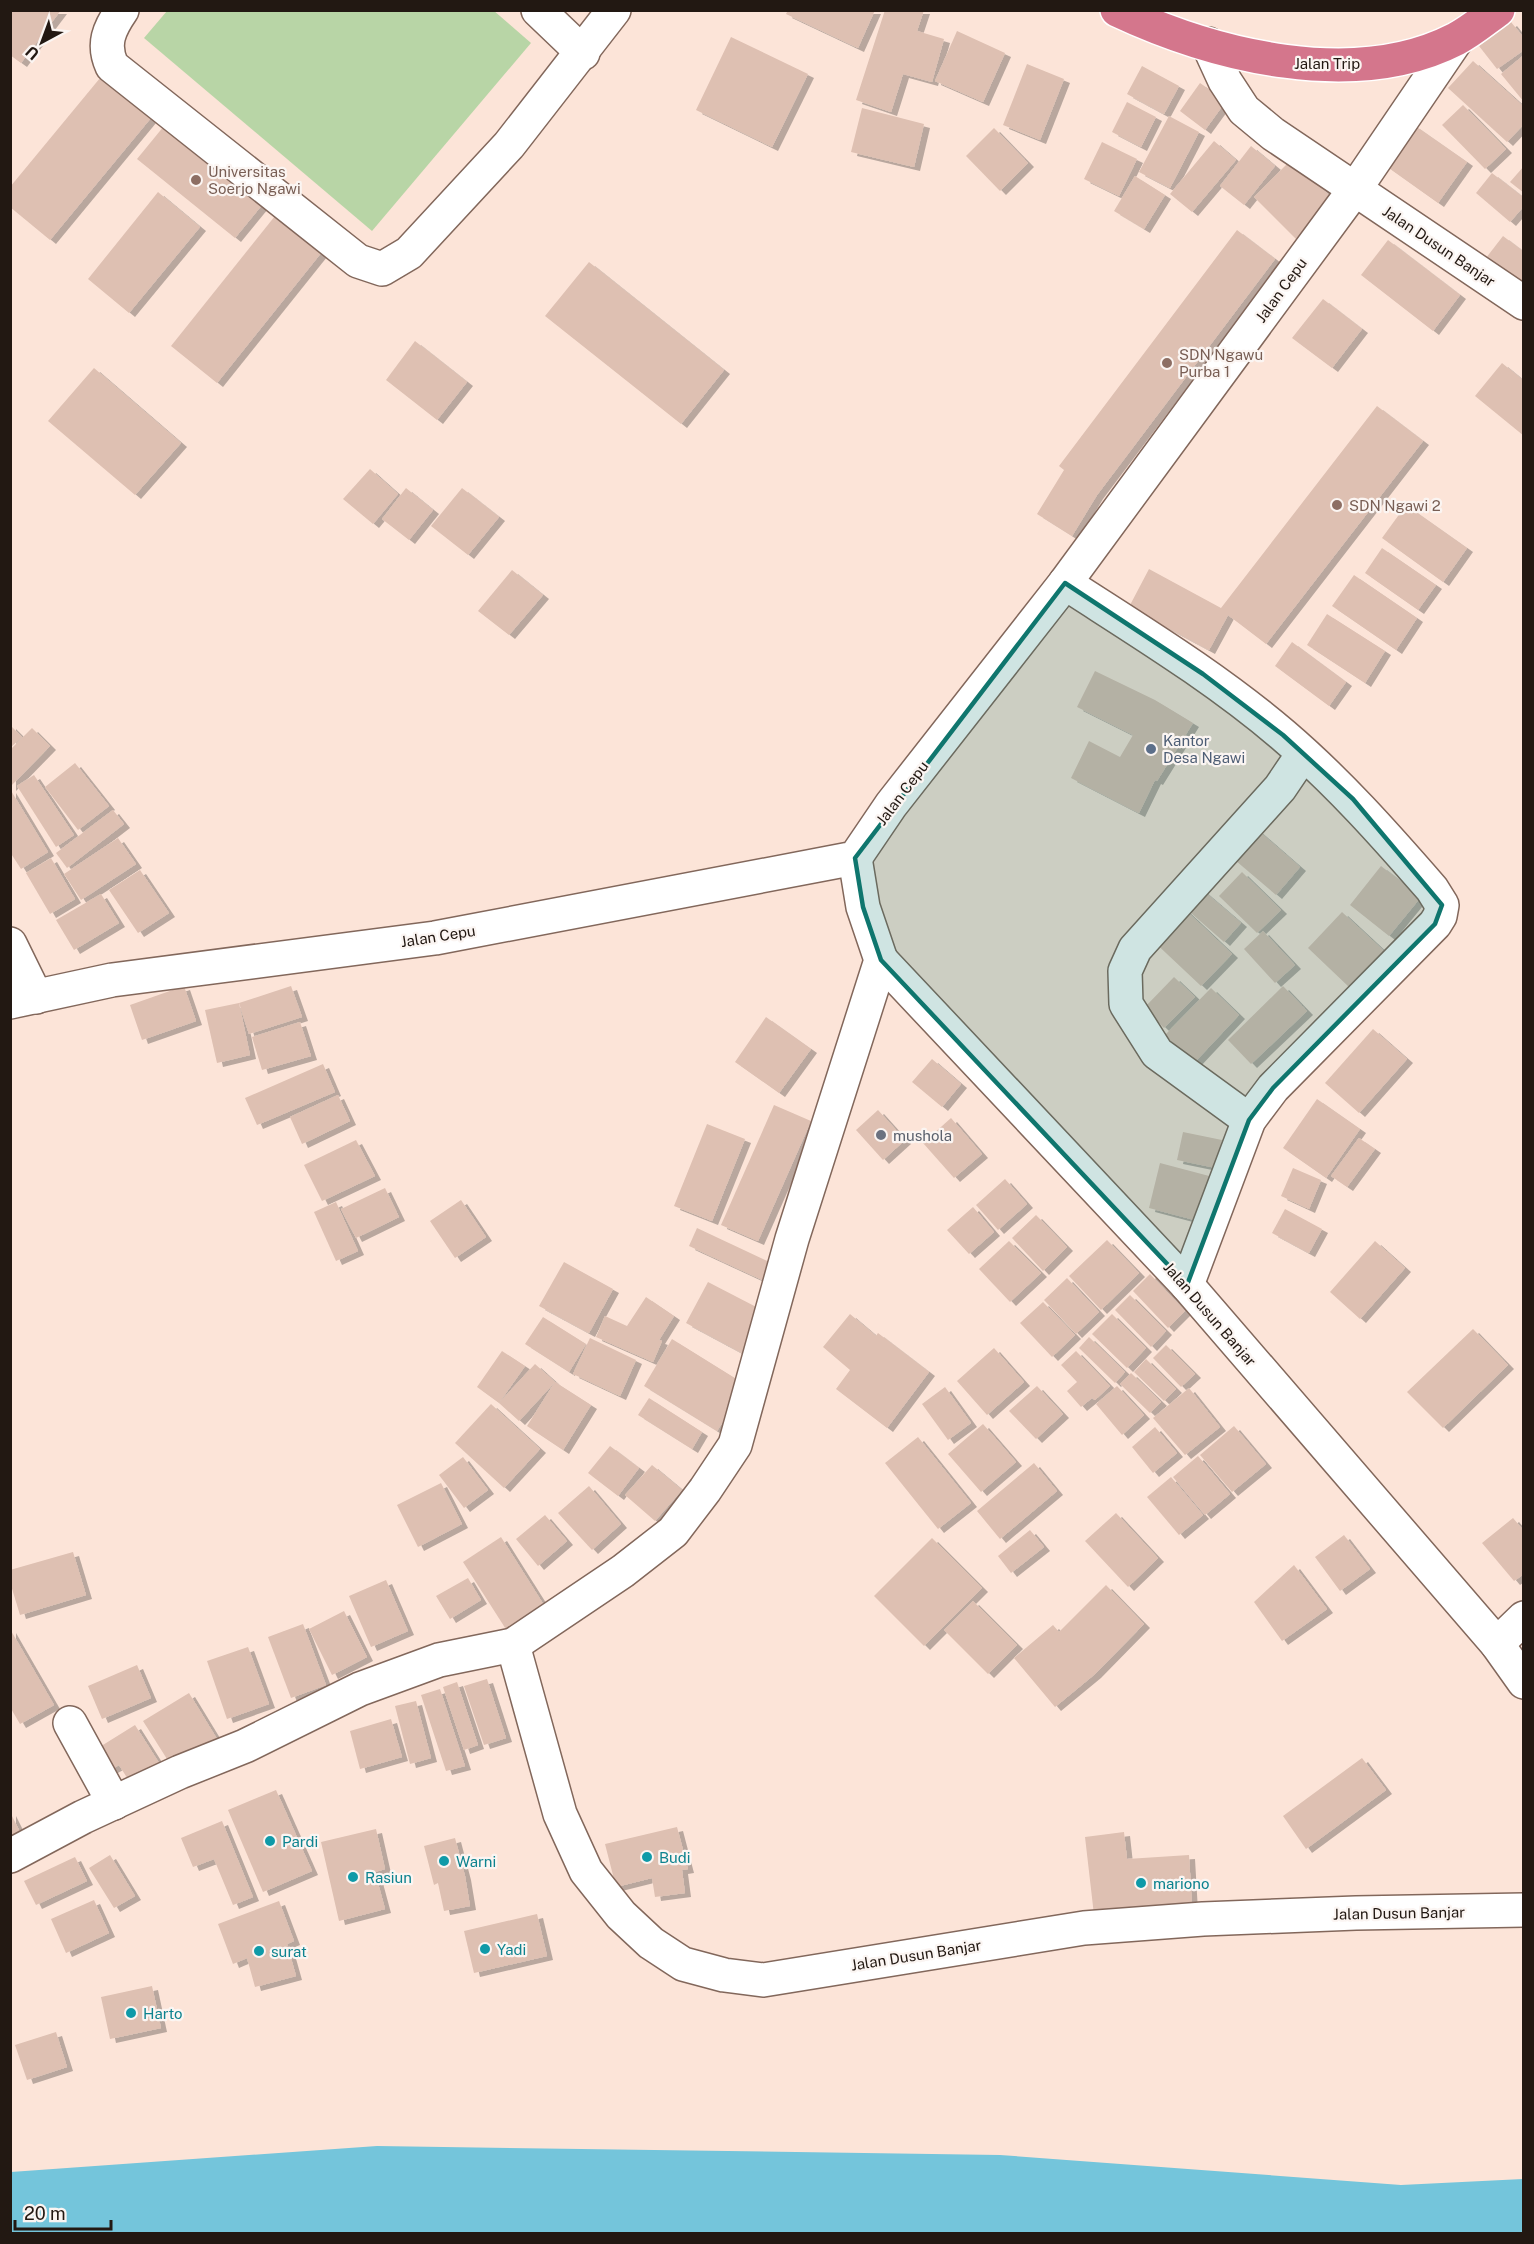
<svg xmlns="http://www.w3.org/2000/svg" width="1534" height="2244" font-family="'Public Sans',sans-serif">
<defs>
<filter id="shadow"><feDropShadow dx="6" dy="4" stdDeviation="0" flood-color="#0004"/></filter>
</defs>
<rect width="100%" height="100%" fill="#fce4d8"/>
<!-- green -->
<polygon fill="#b8d5a6" points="493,10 531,43 372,231 144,38 167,11"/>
<!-- water -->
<polygon fill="#74c5db" points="377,2146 1000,2155 1401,2185 1523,2179 1523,2233 11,2233 11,2172"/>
<!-- building -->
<g fill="#dec0b2" filter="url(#shadow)">
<polygon points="10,10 61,10 21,63 10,55"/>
<polygon points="788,10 875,10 858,48 786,14"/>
<polygon points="885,10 924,10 917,31 944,39 932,82 903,74 891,112 856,100"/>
<polygon points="1511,22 1524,38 1524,50 1497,69 1479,46"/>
<polygon points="957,31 1005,53 983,102 935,81"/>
<polygon points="731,37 808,74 772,147 696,110"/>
<polygon points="1524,55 1524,102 1501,74"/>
<polygon points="1473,61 1524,107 1524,124 1507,142 1448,88"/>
<polygon points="1027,64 1064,79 1040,140 1003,125"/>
<polygon points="1142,66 1179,86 1164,114 1127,94"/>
<polygon points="105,72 155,113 50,240 10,207 10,187"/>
<polygon points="1200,83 1226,101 1205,130 1180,111"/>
<polygon points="1127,102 1156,117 1141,147 1112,132"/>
<polygon points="1463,105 1506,149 1485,169 1442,125"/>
<polygon points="862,108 924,124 914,167 851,152"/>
<polygon points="1169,116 1199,132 1170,188 1139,172"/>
<polygon points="1414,125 1467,162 1438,203 1386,166"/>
<polygon points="164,126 262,205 235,238 137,159"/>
<polygon points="994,128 1028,163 1000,191 966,156"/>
<polygon points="1214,141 1236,160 1192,212 1170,194"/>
<polygon points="1102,142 1137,159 1119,196 1084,179"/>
<polygon points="1251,146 1275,166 1244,205 1220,186"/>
<polygon points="1292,159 1334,200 1296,239 1254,197"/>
<polygon points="1524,166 1524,193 1510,182"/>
<polygon points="1492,173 1524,198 1524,206 1510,222 1476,193"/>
<polygon points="1135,176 1165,195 1144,229 1114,211"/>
<polygon points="158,192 200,227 129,313 88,279"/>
<polygon points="279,211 325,248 217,383 171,346"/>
<polygon points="1237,230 1275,259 1097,495 1072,536 1037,514 1064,470 1059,466"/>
<polygon points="1503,236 1524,252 1524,286 1486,258"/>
<polygon points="1388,240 1460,295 1433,331 1361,275"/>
<polygon points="589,262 724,370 681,424 545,316"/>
<polygon points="1323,299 1362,329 1332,368 1292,338"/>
<polygon points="415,341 467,382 437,420 386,380"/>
<polygon points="1502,363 1524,381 1524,436 1475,396"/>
<polygon points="94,368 181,443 135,495 48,421"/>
<polygon points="1377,406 1423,441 1266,644 1228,615 1209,650 1129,607 1149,569 1221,608"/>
<polygon points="370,469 398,494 373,524 343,499"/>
<polygon points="406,488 433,510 409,540 382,519"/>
<polygon points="462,488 499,517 468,555 431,526"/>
<polygon points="1406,505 1467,548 1443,582 1382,538"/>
<polygon points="1382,548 1436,585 1418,610 1365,573"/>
<polygon points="512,570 543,595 509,635 478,611"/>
<polygon points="1354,575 1417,618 1396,650 1332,606"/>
<polygon points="1327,614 1385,651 1365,683 1307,645"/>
<polygon points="1292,642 1346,682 1329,706 1275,666"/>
<polygon points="1095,671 1155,700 1193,723 1157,781 1155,780 1139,813 1071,778 1089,741 1120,757 1133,735 1077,707"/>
<polygon points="10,725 22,737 10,748"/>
<polygon points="32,728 50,746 10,787 10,750"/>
<polygon points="75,763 109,806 78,830 45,787"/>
<polygon points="34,775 74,835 56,847 17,786"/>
<polygon points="10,789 48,852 21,869 10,852"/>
<polygon points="113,810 124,824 67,868 56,853"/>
<polygon points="1254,827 1300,867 1276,895 1229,855"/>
<polygon points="118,838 136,864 81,900 64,874"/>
<polygon points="51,858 75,899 50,914 26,873"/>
<polygon points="1381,866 1421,897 1389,936 1350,905"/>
<polygon points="140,870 169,913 138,933 109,890"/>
<polygon points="1242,872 1281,910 1257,933 1219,896"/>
<polygon points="1200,888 1241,923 1224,942 1183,906"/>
<polygon points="101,894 119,923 74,950 56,920"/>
<polygon points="1180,905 1232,954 1201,986 1150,938"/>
<polygon points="1342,912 1385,952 1350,988 1308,948"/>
<polygon points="1263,931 1295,965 1275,983 1244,949"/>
<polygon points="1174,977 1195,997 1164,1028 1144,1008"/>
<polygon points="184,986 196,1021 142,1040 130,1005"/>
<polygon points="291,986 302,1017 249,1034 239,1003"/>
<polygon points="1283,986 1307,1011 1251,1064 1228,1040"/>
<polygon points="1211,988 1239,1015 1194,1063 1165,1035"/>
<polygon points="239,1003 250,1055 217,1063 205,1010"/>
<polygon points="766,1017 811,1049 779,1093 735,1062"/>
<polygon points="300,1022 311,1056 262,1070 252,1037"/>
<polygon points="1373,1029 1407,1059 1359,1113 1325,1083"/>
<polygon points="932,1059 961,1084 942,1107 912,1082"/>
<polygon points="323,1064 335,1092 257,1125 245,1098"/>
<polygon points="338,1095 350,1121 302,1144 290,1117"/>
<polygon points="1317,1099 1360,1129 1326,1178 1283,1148"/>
<polygon points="774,1105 811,1121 758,1241 721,1225"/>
<polygon points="878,1110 905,1140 883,1160 856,1130"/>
<polygon points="951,1118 982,1154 954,1178 923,1143"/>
<polygon points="707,1124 745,1139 712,1221 674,1206"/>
<polygon points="1183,1132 1222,1140 1216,1168 1177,1160"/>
<polygon points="1359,1138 1375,1149 1347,1187 1331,1176"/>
<polygon points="356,1140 375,1176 322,1201 304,1165"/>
<polygon points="1160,1163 1213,1177 1202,1222 1149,1208"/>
<polygon points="1293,1168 1321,1180 1309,1209 1281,1196"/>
<polygon points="1005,1179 1027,1204 998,1230 976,1205"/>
<polygon points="385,1188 399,1217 356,1238 341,1209"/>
<polygon points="461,1200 486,1237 455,1258 430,1221"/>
<polygon points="336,1202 358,1251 336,1261 314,1212"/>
<polygon points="973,1207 994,1232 969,1254 947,1230"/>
<polygon points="1285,1209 1322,1229 1309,1253 1272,1233"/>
<polygon points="1036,1215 1067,1247 1043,1271 1012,1238"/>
<polygon points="697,1228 780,1267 771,1284 689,1246"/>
<polygon points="1107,1240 1139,1273 1101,1310 1069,1276"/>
<polygon points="1009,1241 1041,1273 1010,1302 979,1269"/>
<polygon points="1375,1241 1405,1268 1360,1319 1330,1292"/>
<polygon points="564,1262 613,1289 589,1333 539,1306"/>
<polygon points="1150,1274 1185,1311 1168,1328 1133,1291"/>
<polygon points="1067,1278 1099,1312 1076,1334 1044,1300"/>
<polygon points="708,1282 764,1311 742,1353 686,1323"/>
<polygon points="1130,1295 1166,1331 1151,1347 1115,1310"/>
<polygon points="646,1297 674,1316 659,1340 662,1341 653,1362 596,1337 605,1316 627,1326"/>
<polygon points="1043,1302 1075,1335 1052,1357 1020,1323"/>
<polygon points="850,1314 876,1336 878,1333 929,1372 887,1428 836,1389 850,1370 823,1347"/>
<polygon points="1112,1314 1146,1348 1127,1368 1092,1334"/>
<polygon points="543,1317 586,1344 569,1372 525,1344"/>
<polygon points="1473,1329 1508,1365 1443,1428 1407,1392"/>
<polygon points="1089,1337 1125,1372 1115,1383 1079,1348"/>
<polygon points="590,1338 636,1360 620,1396 573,1374"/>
<polygon points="672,1339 746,1385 717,1431 644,1386"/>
<polygon points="1166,1345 1195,1374 1181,1387 1153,1358"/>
<polygon points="994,1348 1024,1382 987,1415 957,1381"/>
<polygon points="502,1351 525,1366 499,1403 477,1387"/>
<polygon points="1076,1351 1110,1386 1095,1400 1092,1398 1081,1407 1067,1391 1077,1382 1061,1365"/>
<polygon points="1146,1359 1176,1389 1164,1401 1134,1372"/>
<polygon points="535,1364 555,1382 591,1405 563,1450 527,1426 555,1382 519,1421 499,1403"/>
<polygon points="1131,1373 1161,1402 1150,1413 1120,1384"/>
<polygon points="1037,1386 1063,1414 1036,1439 1009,1411"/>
<polygon points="1117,1386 1144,1415 1122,1435 1096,1404"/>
<polygon points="945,1387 971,1423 948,1440 922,1404"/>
<polygon points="1189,1388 1220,1427 1185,1455 1153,1418"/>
<polygon points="649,1398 702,1432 692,1449 638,1415"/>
<polygon points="491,1404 540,1449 504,1488 455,1443"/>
<polygon points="983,1424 1016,1462 981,1492 948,1454"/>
<polygon points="1234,1426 1266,1464 1232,1492 1200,1455"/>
<polygon points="1155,1427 1177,1453 1153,1473 1132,1447"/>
<polygon points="918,1437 971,1503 938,1529 885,1463"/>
<polygon points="610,1446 639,1468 618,1496 588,1473"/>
<polygon points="1198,1456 1230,1494 1205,1515 1173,1477"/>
<polygon points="463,1457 488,1490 464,1508 439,1475"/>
<polygon points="1034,1463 1057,1491 1000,1539 977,1511"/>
<polygon points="652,1465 682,1490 655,1521 625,1495"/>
<polygon points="1171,1477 1203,1515 1179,1535 1147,1497"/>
<polygon points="441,1483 462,1524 418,1547 397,1505"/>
<polygon points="589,1486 621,1524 592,1550 558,1513"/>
<polygon points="1116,1513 1158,1558 1128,1587 1085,1541"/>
<polygon points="545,1515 567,1541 538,1566 516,1539"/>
<polygon points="1513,1518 1524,1531 1524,1574 1514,1581 1482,1543"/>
<polygon points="1030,1530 1044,1547 1011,1573 998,1556"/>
<polygon points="1344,1535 1370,1569 1340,1591 1315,1557"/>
<polygon points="501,1537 547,1610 509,1634 463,1562"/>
<polygon points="932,1538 982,1588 924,1646 874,1596"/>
<polygon points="73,1552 86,1595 20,1615 10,1582 10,1570"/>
<polygon points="1294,1565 1327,1609 1282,1641 1254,1602"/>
<polygon points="468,1578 481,1600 450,1619 436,1596"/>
<polygon points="386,1580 408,1631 371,1647 349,1596"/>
<polygon points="1106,1585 1144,1624 1095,1674 1055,1707 1014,1658 1053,1625 1059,1632"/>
<polygon points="973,1601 1017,1645 988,1674 944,1630"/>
<polygon points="344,1611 367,1657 332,1675 309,1629"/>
<polygon points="303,1624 326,1685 291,1698 268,1637"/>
<polygon points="10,1629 54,1705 20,1724 10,1707"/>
<polygon points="248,1647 269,1704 227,1719 207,1661"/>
<polygon points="137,1665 151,1698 102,1719 88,1686"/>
<polygon points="487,1679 506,1738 484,1745 464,1686"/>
<polygon points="457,1682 478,1745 464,1750 443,1687"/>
<polygon points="440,1689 465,1766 446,1771 421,1695"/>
<polygon points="189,1693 217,1739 172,1767 143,1721"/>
<polygon points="416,1701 431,1758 410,1764 395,1706"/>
<polygon points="391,1719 402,1757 360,1769 350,1731"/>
<polygon points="135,1725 166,1774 136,1792 119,1765 103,1774 90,1753"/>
<polygon points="1362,1758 1386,1790 1306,1849 1283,1816"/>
<polygon points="276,1790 312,1871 263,1892 228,1810"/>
<polygon points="10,1812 24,1840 10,1846"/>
<polygon points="222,1821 253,1897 233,1905 214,1859 193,1867 181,1838"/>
<polygon points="677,1827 688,1869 682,1870 685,1893 655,1897 652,1878 616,1887 605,1844"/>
<polygon points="376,1829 385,1869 375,1872 385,1909 339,1921 321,1842"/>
<polygon points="1124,1832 1127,1859 1189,1855 1192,1907 1094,1915 1085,1837"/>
<polygon points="455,1838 465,1876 470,1906 444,1911 438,1883 434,1885 424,1846"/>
<polygon points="110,1855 135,1896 114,1908 89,1868"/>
<polygon points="75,1857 87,1881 36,1905 24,1881"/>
<polygon points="94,1900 109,1933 66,1953 51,1919"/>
<polygon points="279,1901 294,1941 287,1944 296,1976 255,1987 247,1958 233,1964 218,1924"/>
<polygon points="537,1914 547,1956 474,1973 464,1931"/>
<polygon points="152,1986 161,2028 110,2039 101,1997"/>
<polygon points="56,2032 67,2067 27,2080 15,2045"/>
</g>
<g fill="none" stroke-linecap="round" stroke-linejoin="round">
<!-- minor casing -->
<g stroke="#82675b" stroke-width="36">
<g id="minor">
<path d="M122,10C109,29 102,44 112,66L358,261L382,269L409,253L509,145L614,10"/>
<polyline points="538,10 583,53"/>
<polyline points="1208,44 1225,81 1244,110 1273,134 1524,303"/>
<path d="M1065,583C1139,631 1215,677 1283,735C1338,782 1385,835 1432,889L1442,905L1440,916L1435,924L1273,1088L1249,1120L1187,1285"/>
<polyline points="10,944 36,997"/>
<polyline points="881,960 1187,1285 1497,1644 1524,1682"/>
<polyline points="10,1002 112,980 435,938 855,858 891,805 1065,583 1355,189 1457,39"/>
<polyline points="1249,1120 1157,1053 1126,1004 1125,971 1135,949 1280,788 1303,754"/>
<polyline points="1497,1644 1524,1618"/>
<polyline points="513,1645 560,1814 586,1871 621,1915 651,1943 683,1964 724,1975 763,1980 1084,1928 1203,1919 1356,1913 1524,1910"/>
<polyline points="70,1723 114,1803"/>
<polyline points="10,1856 83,1817 180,1772 245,1746 360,1689 439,1660 513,1645 623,1571 673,1532 705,1490 735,1445 792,1239 881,960 863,907 855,858"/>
</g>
</g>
<!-- highway casing -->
<g stroke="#fff" stroke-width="36">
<path id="highway" d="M1117,10C1215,56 1355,91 1456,39C1471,31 1484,20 1498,10"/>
</g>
<!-- minor -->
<use href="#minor" stroke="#fff" stroke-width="33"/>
<!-- highway -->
<use href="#highway" stroke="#d4768c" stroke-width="33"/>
</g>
<!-- marked area -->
<path fill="#0f766e" fill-opacity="0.2" stroke="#0f766e" stroke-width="4.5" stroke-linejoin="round" d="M1065,583L1203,674L1283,735L1353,799L1442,905L1435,924L1273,1088L1249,1120L1187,1285L881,960L863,907L855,858Z"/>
<!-- markers -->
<g fill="#8d6e63" stroke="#fbf5f2" stroke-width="2">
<circle cx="196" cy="180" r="6"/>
<circle cx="1167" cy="363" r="6"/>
<circle cx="1337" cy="505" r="6"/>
</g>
<circle fill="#5c6f8a" stroke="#fbf5f2" stroke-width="2" cx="1151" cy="749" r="6"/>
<circle fill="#6b7280" stroke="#fbf5f2" stroke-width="2" cx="881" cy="1135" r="6"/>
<g fill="#0f9aa8" stroke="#fbf5f2" stroke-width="2">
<circle cx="270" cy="1841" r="6"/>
<circle cx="647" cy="1857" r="6"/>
<circle cx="444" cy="1861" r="6"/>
<circle cx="353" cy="1877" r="6"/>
<circle cx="1141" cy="1883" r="6"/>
<circle cx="485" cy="1949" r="6"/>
<circle cx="259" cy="1951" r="6"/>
<circle cx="131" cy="2013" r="6"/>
</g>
<g text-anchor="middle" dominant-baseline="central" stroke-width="4.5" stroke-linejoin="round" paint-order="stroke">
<!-- street labels -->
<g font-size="15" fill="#221812" stroke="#fbf5f2">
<text x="1327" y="63">Jalan Trip</text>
<text transform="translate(1439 246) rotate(34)">Jalan Dusun Banjar</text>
<text transform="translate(1281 290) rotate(-54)">Jalan Cepu</text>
<text transform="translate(902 793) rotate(-53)">Jalan Cepu</text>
<text transform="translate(438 936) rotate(-9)">Jalan Cepu</text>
<text transform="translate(1210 1314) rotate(49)">Jalan Dusun Banjar</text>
<text transform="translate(1399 1913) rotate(-1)">Jalan Dusun Banjar</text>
<text transform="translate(916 1955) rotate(-9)">Jalan Dusun Banjar</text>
</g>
<!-- education labels -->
<g font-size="15" fill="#785e54" stroke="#fbf5f2" text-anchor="start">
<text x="208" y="171">Universitas<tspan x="208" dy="17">Soerjo Ngawi</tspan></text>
<text x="1179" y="354">SDN Ngawu<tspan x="1179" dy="17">Purba 1</tspan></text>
<text x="1349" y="505">SDN Ngawi 2</text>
</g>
<!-- service labels -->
<g font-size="15" fill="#4e5e75" stroke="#fbf5f2" text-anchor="start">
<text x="1163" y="740">Kantor<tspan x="1163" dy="17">Desa Ngawi</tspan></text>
</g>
<!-- worship labels -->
<g font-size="15" fill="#5b616d" stroke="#fbf5f2" text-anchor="start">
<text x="893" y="1135">mushola</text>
</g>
<!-- culture labels -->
<g font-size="15" fill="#0d838f" stroke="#fbf5f2" text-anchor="start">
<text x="282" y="1841">Pardi</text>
<text x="659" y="1857">Budi</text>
<text x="456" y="1861">Warni</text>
<text x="365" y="1877">Rasiun</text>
<text x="1153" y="1883">mariono</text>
<text x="497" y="1949">Yadi</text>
<text x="271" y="1951">surat</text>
<text x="143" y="2013">Harto</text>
</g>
</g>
<!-- border -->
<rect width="1534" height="2244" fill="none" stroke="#221812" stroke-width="24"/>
<!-- north arrow -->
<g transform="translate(42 42) rotate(221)" stroke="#fbf5f2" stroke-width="4.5" paint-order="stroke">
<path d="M0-4.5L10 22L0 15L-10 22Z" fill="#221812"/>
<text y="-9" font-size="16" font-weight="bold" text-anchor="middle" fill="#221812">U</text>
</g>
<!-- scale -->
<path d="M15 2220v9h96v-9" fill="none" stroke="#221812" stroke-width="3"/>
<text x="24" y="2220" font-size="18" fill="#221812" stroke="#fbf5f2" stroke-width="4.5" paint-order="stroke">20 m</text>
</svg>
